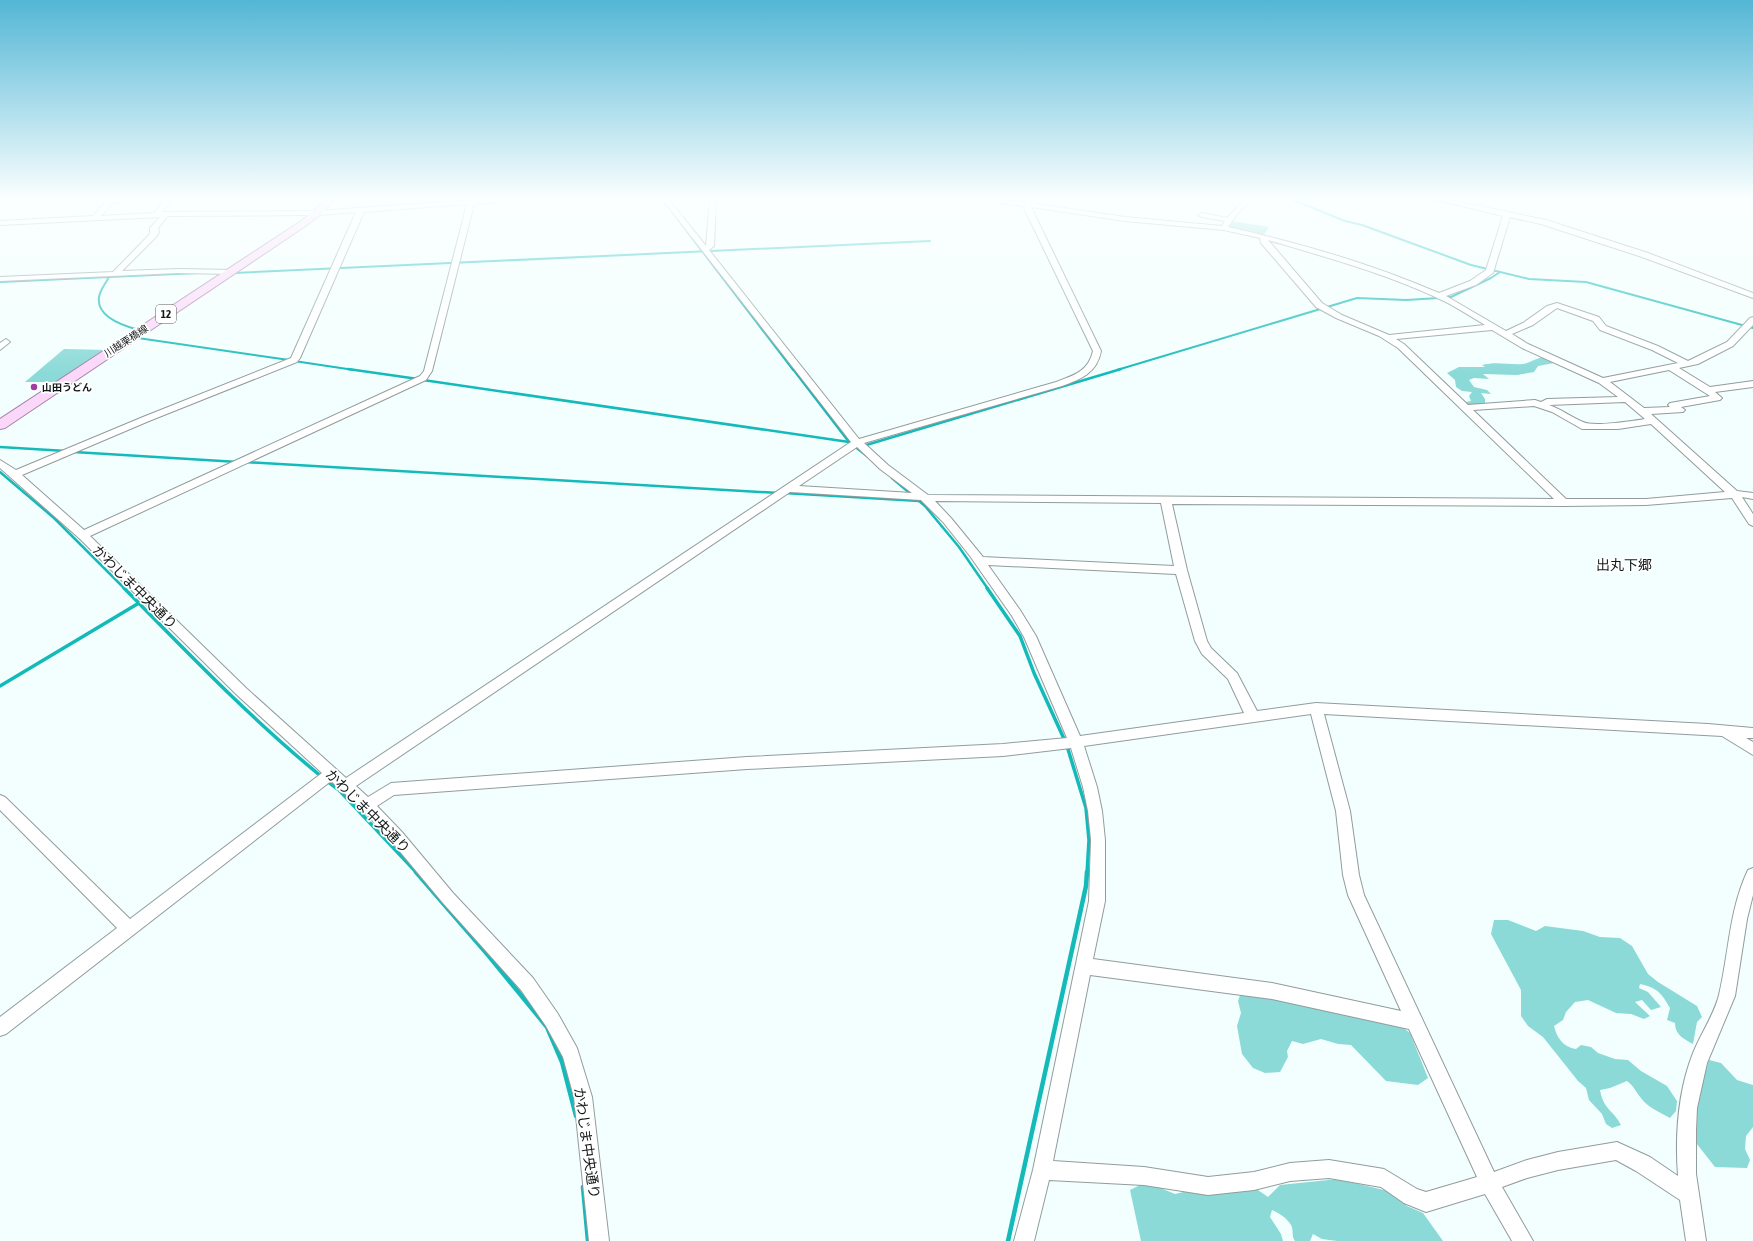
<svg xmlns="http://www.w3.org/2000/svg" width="1753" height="1241" font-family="'Asap Condensed','Noto Sans JP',sans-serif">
<rect width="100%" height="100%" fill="#f3fffe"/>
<!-- green -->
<g fill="#8bdad8">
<polygon points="1232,221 1269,227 1264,235 1227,227"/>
<polygon points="64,349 108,350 58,382 25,382"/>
<path d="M1544,357L1554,363L1538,366L1534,372L1517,375L1483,374L1489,379L1474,378L1469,380L1474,387L1487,390L1491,394L1481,393L1485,399V406L1475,409L1467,405L1466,402L1471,401L1469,396L1472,392L1462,391L1456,387L1455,380L1447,373L1459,367H1485L1482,365C1496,361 1509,365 1523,364C1530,363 1536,358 1544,357Z"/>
<path d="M1494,920H1508L1536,931L1545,926L1583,931L1600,937L1620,938L1632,946L1648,974L1658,982L1697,1006L1702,1017L1697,1022L1693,1044C1684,1039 1675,1035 1675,1023L1667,1020L1670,1008C1661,992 1657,988 1640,984L1639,988L1648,992L1661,1007L1651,1010L1642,1000L1635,1002L1650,1016L1644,1019L1631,1014L1616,1013L1588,1000L1575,1002L1566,1012L1563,1020L1554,1026C1557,1038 1563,1047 1576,1049L1581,1045L1591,1047L1598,1053L1615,1059L1628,1060L1641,1071L1667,1086L1677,1101L1676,1111L1670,1118C1661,1113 1647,1107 1641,1098C1635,1091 1635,1087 1627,1081L1610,1088L1600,1090C1604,1111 1613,1109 1621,1125L1612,1128L1606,1124L1602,1114L1589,1100L1586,1088L1578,1081L1543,1037L1528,1026L1521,1016V990L1491,934Z"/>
<polygon points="1241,992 1396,1022 1410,1033 1428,1078 1418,1085 1386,1081 1351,1045 1338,1044 1321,1039 1303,1044 1292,1041 1287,1051 1288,1057 1280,1072 1265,1073 1253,1068 1242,1054 1237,1026 1241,1013 1238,1001"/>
<polygon points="1709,1060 1721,1063 1737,1080 1753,1085 1753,1127 1746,1136 1745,1149 1750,1160 1747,1168 1715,1167 1693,1139 1694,1109"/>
<path d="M1338,1179L1392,1192L1407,1206L1423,1213L1443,1241H1337L1322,1239L1313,1234L1310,1241H1295C1291,1236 1294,1230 1291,1225C1287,1218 1279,1213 1272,1210L1270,1217L1281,1234L1283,1241H1141L1130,1190L1140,1185L1158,1187L1175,1194L1196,1189L1255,1188L1268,1197L1280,1185Z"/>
</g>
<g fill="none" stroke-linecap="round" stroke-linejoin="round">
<!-- stream-far3 -->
<g stroke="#14bab9" stroke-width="2">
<polyline points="663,200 793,370"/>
<polyline points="1293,200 1345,221 1362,225 1471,265 1529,279 1586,282 1753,328"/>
<polyline points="1435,200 1523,220"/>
<polyline points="233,273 930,241"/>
<polyline points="109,277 199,273"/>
<path d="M0,282L109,277C106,283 100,290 99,297C96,317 124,326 139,330"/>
<polyline points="1445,297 1451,297 1491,278 1500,272"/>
<polyline points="139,337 138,338 289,360"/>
<polyline points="294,361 354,370"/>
<polyline points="1117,370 1357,298 1406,300 1439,298"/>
</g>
<!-- stream-far2 -->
<g stroke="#14bab9" stroke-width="2.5">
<polyline points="348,369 418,379"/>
<polyline points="793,369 849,442 867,456"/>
<polyline points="423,380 849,442"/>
<polyline points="863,446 1121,369"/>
<polyline points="0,447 66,451"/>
<polyline points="74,452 238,462"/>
<polyline points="245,462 779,493"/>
<polyline points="0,472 54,518 125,589"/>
<polyline points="892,478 925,506 959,547 988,589"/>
<polyline points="784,493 919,501"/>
</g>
<!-- stream-far1 -->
<g stroke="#14bab9" stroke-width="3.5">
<path d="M124,588C188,653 251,719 322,777"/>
<polyline points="987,588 1020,636 1034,673 1065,741"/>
<polyline points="0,686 139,603"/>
<polyline points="1067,746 1086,808 1089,840 1087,873"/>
<polyline points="327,781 339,790 417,873"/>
</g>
<!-- stream -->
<g stroke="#14bab9" stroke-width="4.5">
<polyline points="416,872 488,955 547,1027 562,1062 576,1116"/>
<polyline points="583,1187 588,1241"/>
<polyline points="1008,1241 1086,886 1087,872"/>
</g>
<!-- minor casing -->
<g stroke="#919c9c" stroke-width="2">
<g id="minor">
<path d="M107,200H124L121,202L112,203L101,216L154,213L165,200H171L162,212L317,211L473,200H502L499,202L474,204L432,371L426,380L90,536L246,688L346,778L851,442L663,200H669L706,246L710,200H716L714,246L709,250L859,439L1056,382C1074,375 1088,372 1093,351L1023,206L998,202L995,200L1024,202L1026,200H1032L1030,203L1125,217L1222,226L1225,221L1202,217L1198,215L1202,213L1227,218L1244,200H1251L1237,214L1228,227C1300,243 1372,264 1439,293L1470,281L1486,270L1503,216L1438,200H1450L1546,220L1648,253L1753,293V298L1642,257L1541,224L1510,217L1493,273L1476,285L1446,296L1506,331L1523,323L1547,306L1557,303L1599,317L1606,326L1658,346L1688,361L1727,342L1750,318L1753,317V325L1733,346L1698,364L1679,368L1710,387L1753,381V387L1715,392L1722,398L1720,400L1681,407L1685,410L1683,412L1651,414L1737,491L1753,493V499L1742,497L1753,514V526L1749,524L1732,498L1646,505L1564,506L1172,504L1187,570L1207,641L1211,648L1237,673L1257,711L1316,703L1708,724L1753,728V738H1746L1753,742V755L1722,736L1324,714L1350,811L1359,875L1364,895L1494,1172L1527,1160L1558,1152L1617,1142L1650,1157L1678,1176C1675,1136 1678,1091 1693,1053C1701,1033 1714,1015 1719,995C1729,953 1729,910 1748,870L1753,868V895L1747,919L1735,996L1707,1063L1697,1108L1696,1130V1174L1706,1241H1686L1680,1200L1636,1171L1616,1160L1558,1170L1527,1178L1502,1187L1533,1241H1512L1485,1194L1426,1212L1404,1203L1381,1187L1329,1178L1290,1181L1254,1190L1208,1195L1144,1185L1049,1180L1034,1241H1014L1033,1170L1089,901L1091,840L1088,811L1083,787L1071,748L1003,756L747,769L394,795L377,806L402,832L453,893L533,978L558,1014L577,1048L592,1097L609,1241H589L574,1097L563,1057L546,1026L521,990L443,903L392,842L362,809L331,781L6,1034L0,1036V1017L117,928L0,810V795L5,797L130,919L322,773L236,694L79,538L0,468V460L16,470L143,417L291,358L356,212L317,215L168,216L158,228L159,232L156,237L122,271L178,269L234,270L235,272L231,274L178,273L0,281V277L113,272L150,234V228L160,217L0,225V221L93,216ZM467,204L424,371L420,376L84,530L22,475L149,421L297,362L300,358L364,212ZM1031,207L1125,221L1224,230L1260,238L1261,243L1316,307L1336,318L1379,336L1398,348L1554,499L928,495L888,465L864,443L1062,386C1081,379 1097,373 1101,351ZM1268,240C1329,258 1391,275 1448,303C1461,310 1473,318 1485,325L1389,335L1342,315L1322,303ZM1557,308L1593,321L1600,330L1652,350L1678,363L1603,378L1528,344L1512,334L1533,325ZM1492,330L1522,348L1599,383L1618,397L1547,399L1541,402L1535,400L1468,405L1404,344L1396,339ZM1669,370L1710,396L1670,403L1668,405L1670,407L1644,408L1610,382ZM1625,402L1645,419C1633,421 1593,427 1583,422C1571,417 1561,409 1549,405ZM1534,406L1552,412L1582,429H1618L1651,424L1725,492L1646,499H1566L1473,410ZM857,447L880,469L912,493L799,486ZM790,492L921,500L943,522L970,556L1012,616L1024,637L1067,738L1003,744L747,757L391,783L368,797L356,786ZM935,501L1161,503L1174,566L983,557L951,518ZM988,565L1176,574L1195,641L1202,654L1228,679L1244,713L1080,736L1036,636L1020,610ZM1311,714L1336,811L1343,875L1348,895L1401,1011L1272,983L1093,959L1105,901V840L1102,811L1097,787L1084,746ZM1090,975L1272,999L1409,1029L1477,1177L1426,1192L1417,1189L1384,1169L1329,1160L1290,1163L1254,1172L1208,1177L1144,1167L1053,1161Z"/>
<polygon points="6,339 10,342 0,350 0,343"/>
</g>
</g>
<!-- major casing -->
<g stroke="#a983a8" stroke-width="2">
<polygon id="major" points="324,200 334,200 320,215 304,227 5,428 0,429 0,419 298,223 314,211"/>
</g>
<!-- minor -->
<use href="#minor" fill="#fff" fill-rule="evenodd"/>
<!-- major -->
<use href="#major" fill="#fbd7f9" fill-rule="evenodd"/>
</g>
<!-- sky -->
<linearGradient id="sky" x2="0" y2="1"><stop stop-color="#53b6d5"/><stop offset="0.53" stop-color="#faffff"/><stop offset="1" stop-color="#faffff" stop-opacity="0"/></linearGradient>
<rect width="1753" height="374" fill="url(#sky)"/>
<!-- markers -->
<circle fill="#a23ca0" stroke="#fff" stroke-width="1.5" cx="34" cy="387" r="4"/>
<g text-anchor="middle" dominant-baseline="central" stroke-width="3.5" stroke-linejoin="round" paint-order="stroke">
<!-- far-street labels -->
<g font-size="10" fill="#141818" stroke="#fff">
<text transform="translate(126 341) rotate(-33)">川越栗橋線</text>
</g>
<!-- far-poi labels -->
<g font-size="10" font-weight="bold" fill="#141818" stroke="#fff" text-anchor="start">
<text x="42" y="387">山田うどん</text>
</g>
<!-- shield labels -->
<rect fill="#fff" stroke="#5a5d5d" stroke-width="1" x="156" y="305" width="20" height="18" rx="3"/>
<g font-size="11" font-weight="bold" fill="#141818">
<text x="166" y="314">12</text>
</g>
<!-- quarter labels -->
<g font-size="14" fill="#141818" stroke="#fff">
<text x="1624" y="565">出丸下郷</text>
</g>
<!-- near-street labels -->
<g font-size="14" fill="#141818" stroke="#fff">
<text transform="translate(135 587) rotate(45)">かわじま中央通り</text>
<text transform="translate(368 811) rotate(45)">かわじま中央通り</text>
<text transform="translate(587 1143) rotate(82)">かわじま中央通り</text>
</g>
</g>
</svg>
